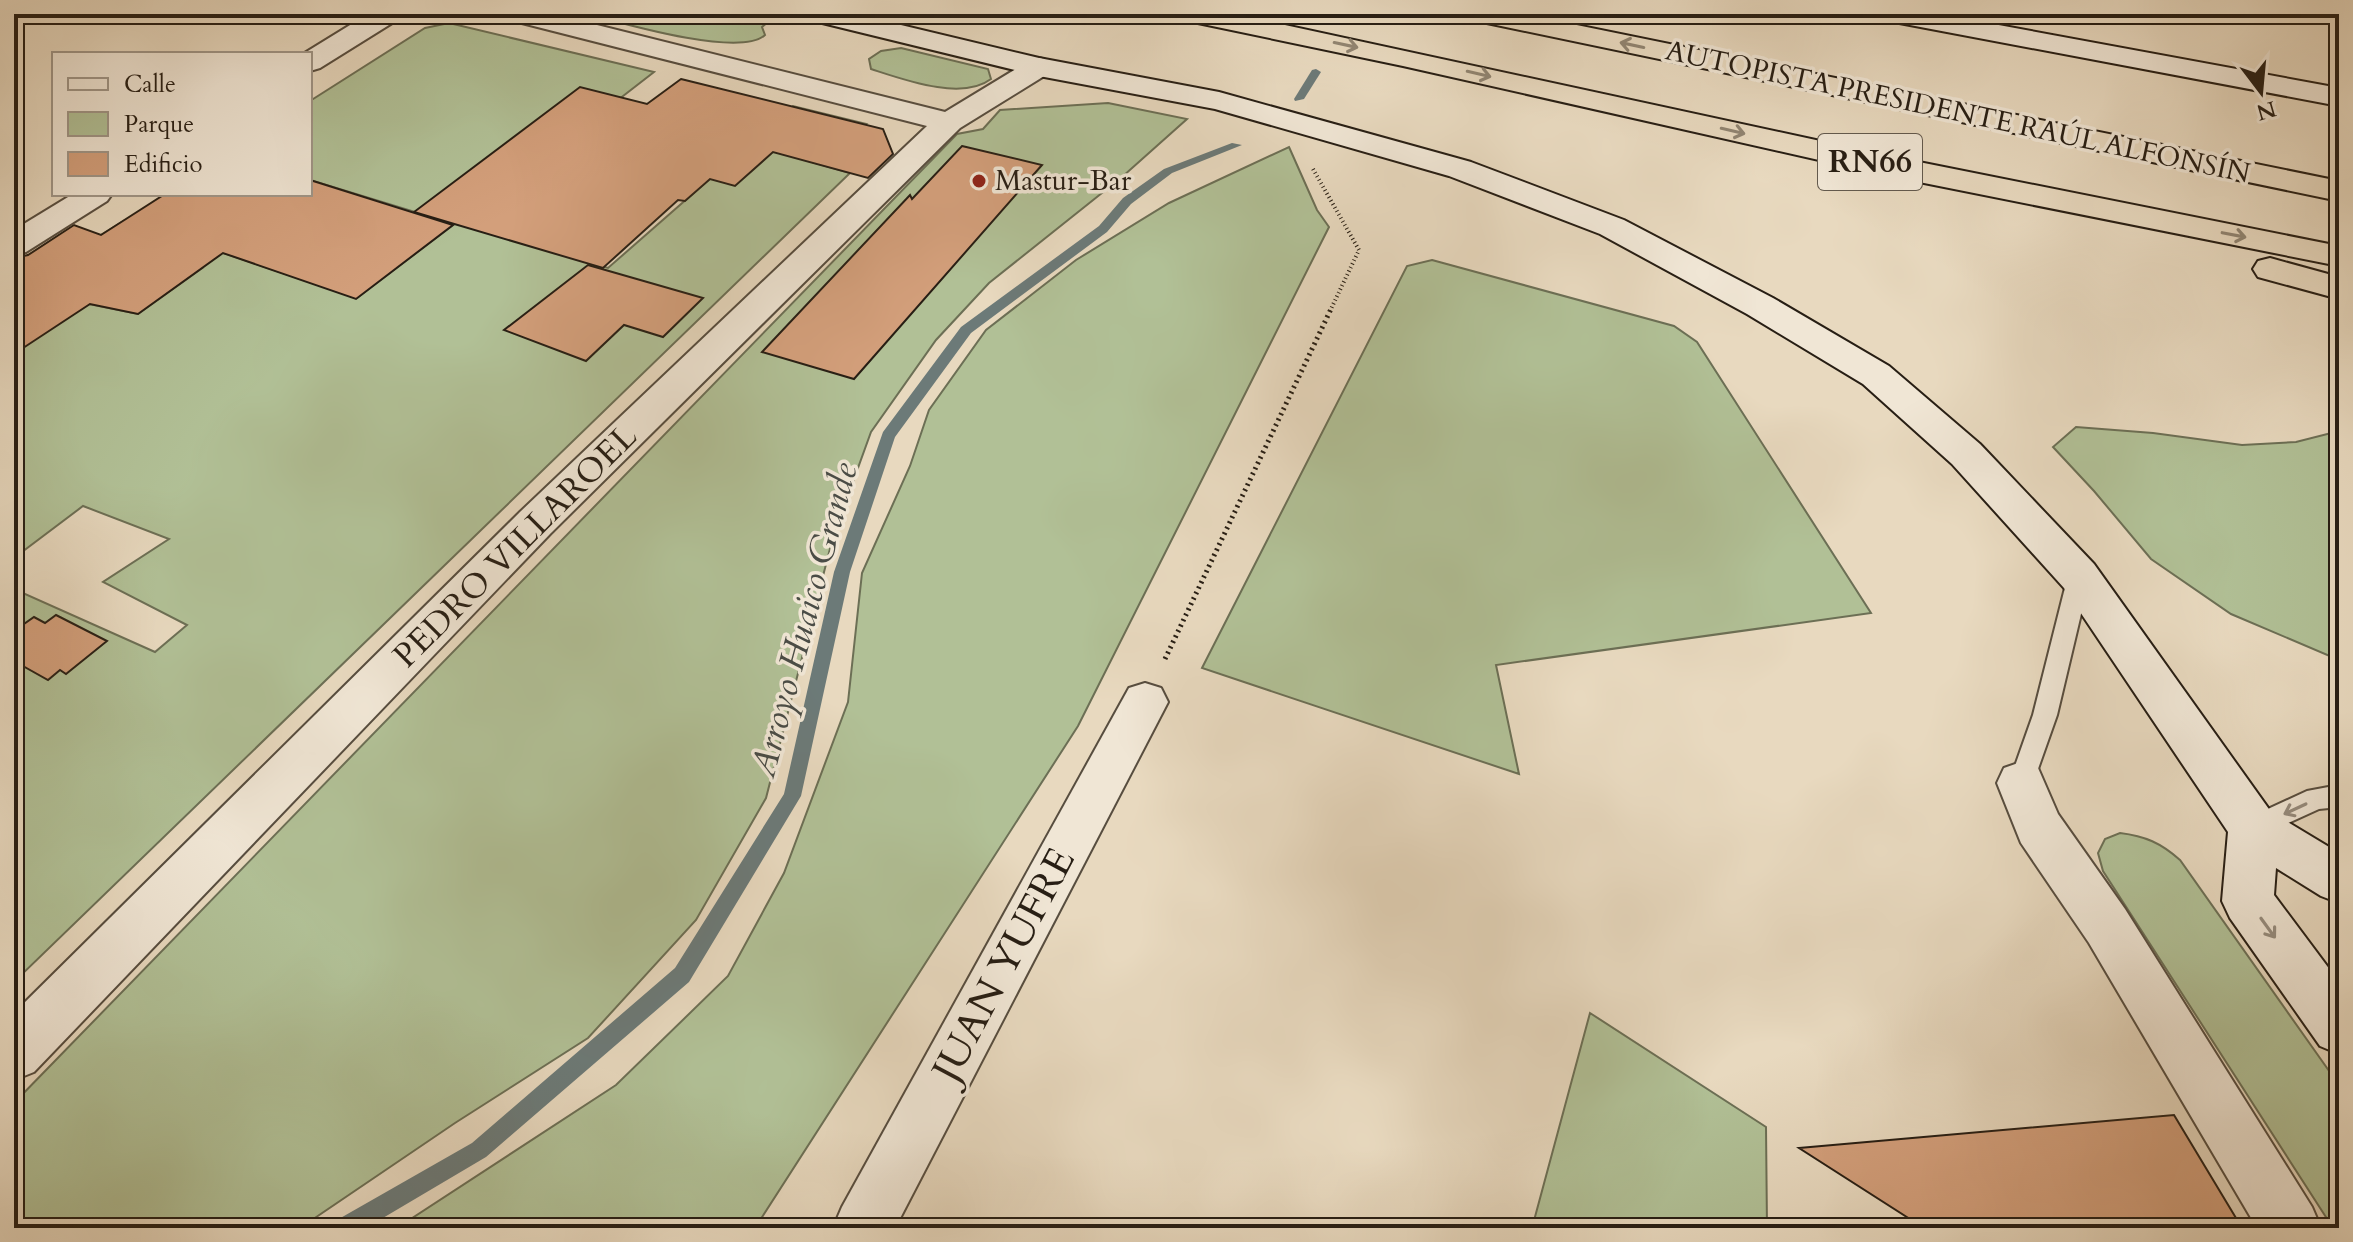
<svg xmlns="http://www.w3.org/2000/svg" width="2353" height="1242" font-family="Cardo,serif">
<rect width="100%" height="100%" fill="#e8d9bf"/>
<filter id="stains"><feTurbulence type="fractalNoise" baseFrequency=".0025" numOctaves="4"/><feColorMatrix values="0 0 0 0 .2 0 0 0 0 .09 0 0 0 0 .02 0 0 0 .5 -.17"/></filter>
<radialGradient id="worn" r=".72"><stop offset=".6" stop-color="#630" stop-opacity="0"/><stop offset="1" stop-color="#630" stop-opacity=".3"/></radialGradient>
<!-- green -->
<g fill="#b1c096" stroke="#6c6f55" stroke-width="2">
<path d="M588,14H763L768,22L762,27L765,35C740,58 621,23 588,14Z"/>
<polygon points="449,23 654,72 458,224 608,268 793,106 866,124 808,161 850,173 14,982 14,589 155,652 187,625 103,582 169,539 83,506 14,558 14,296 89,304 138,314 201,269 33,277 125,220 357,298 454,224 310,180 310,101 425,28"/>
<path d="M901,48L988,69L991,79C962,101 905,80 871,69L869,59L881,51Z"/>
<polygon points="1108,103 1187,119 1122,177 989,283 936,340 871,432 833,537 766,798 696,920 588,1038 455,1123 300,1228 14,1228 14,1103 957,134 983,129 1000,110"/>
<polygon points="1289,147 1317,210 1329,227 1078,726 755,1228 397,1228 616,1085 728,976 784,873 848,702 862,573 910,466 929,410 986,330 1076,260 1169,203"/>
<polygon points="1432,260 1674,326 1697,342 1871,613 1496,665 1519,774 1202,668 1407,266"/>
<polygon points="2076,427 2153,433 2242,445 2296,442 2339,431 2339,660 2231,614 2151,559 2094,491 2053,447"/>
<path d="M2120,833C2145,836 2161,843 2180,860L2339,1085V1228H2333L2103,871L2098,853L2105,839Z"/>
<polygon points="1590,1013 1766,1127 1767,1228 1532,1228"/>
</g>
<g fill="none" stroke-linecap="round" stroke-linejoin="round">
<!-- stream -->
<g fill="#6c7a78" fill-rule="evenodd">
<polygon points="1316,69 1321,72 1304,99 1295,101 1294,99 1312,70"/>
<polygon points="1232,143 1242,145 1172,173 1131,204 1107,232 971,333 895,437 850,572 801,796 689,982 486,1157 366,1228 334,1228 337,1220 472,1143 675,968 784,794 834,572 883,432 961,327 1099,226 1123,198 1164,169"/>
</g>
</g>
<!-- building -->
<g fill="#d39f7b" stroke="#271e14" stroke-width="2">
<polygon points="681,79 883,129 893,154 868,178 773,152 735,186 710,179 685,201 678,200 603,268 414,212 580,87 647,104"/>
<polygon points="962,146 1042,165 854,379 762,352 910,195 912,199"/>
<polygon points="310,180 453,225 356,299 223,253 138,314 90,304 14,354 14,258 28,255 74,225 101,235 165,194 310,194"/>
<polygon points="588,265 703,298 663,337 624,325 586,361 504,330"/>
<polygon points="56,615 107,641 66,674 60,670 48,680 14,661 14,631 34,617 45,623"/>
<polygon points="2174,1115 2242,1228 1924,1228 1799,1148"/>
</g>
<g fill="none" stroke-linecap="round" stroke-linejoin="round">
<!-- lane casing -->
<g stroke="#574d3f" stroke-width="4">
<g id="lane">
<polygon points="2079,568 2087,570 2090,576 2057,715 2033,783 2030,790 2021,793 2012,790 2009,783 2033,715 2068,576 2071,570"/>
<polygon points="2339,785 2339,807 2319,809 2253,839 2244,836 2241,828 2244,820 2307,791"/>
</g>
</g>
<!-- street casing -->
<g stroke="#574d3f" stroke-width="4">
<g id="street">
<polygon points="368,14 401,14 397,20 320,68 310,71 310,54 303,54"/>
<polygon points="506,14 553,14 945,112 1029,61 1039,58 1049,61 1054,67 1049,73 960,128 550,534 34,1072 14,1080 14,1013 520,512 927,126 510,20"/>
<polygon points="73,194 112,194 107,201 26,252 14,255 14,230"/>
<polygon points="1145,683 1161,688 1168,702 895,1228 833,1228 842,1207 1129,688"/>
<polygon points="2021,762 2038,768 2058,814 2125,909 2312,1207 2321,1228 2257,1228 2089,943 2021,843 1997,783 2004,768"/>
</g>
</g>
<!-- secondary casing -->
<g stroke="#271e14" stroke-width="4">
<g id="secondary">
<polygon points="806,14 855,14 1039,58 1219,92 1471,162 1624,220 1773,298 1889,366 1980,444 2094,564 2271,812 2339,853 2339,903 2321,896 2276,868 2274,895 2339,982 2339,1054 2320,1046 2230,918 2222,901 2228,832 2064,588 1952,464 1863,384 1747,314 1600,234 1449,176 1215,109 1039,76 810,20"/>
<polygon points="1880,14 1939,14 2339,88 2339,106 1894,22 1884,20"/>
</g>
</g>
<!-- highway casing -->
<g stroke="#271e14" stroke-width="4">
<g id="highway">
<polygon points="1179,14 1234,14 1894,157 2339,246 2339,266 1894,177 1403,66 1193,22 1183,20"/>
<polygon points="1468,14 1523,14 2339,181 2339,201 1482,22 1472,20"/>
<polygon points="2270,258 2339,277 2339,299 2258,277 2253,269 2258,261"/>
</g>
</g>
<!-- path-far1 -->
<polyline stroke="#271e14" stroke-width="4" stroke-dasharray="1 3" stroke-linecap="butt" points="1313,169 1359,250 1330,311"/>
<!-- path -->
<polyline stroke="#271e14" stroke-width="5" stroke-dasharray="2 4" stroke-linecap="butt" points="1165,659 1331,309"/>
<!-- lane -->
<use href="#lane" fill="#f0e6d5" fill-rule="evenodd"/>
<!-- street -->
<use href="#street" fill="#f0e6d5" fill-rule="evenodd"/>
<!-- secondary -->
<use href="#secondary" fill="#f0e6d5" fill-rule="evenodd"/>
<!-- highway -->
<use href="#highway" fill="#e8d9bf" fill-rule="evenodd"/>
</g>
<!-- one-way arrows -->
<defs><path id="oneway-shaft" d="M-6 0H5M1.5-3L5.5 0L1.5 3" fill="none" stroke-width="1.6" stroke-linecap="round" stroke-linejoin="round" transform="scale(2)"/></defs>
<g stroke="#918572">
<use href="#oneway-shaft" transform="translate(1346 45) rotate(12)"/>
<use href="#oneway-shaft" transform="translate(1632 45) rotate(-168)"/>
<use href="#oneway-shaft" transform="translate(1479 74) rotate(13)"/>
<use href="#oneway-shaft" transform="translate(1733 131) rotate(13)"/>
<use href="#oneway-shaft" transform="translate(2234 235) rotate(11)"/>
</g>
<g stroke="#968c7e">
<use href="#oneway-shaft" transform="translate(2295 809) rotate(155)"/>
<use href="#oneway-shaft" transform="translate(2268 928) rotate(54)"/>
</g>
<!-- markers -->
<circle fill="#8f2418" stroke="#f0e6d5" stroke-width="3" cx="979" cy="181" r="8"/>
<g text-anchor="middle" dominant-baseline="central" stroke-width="7" stroke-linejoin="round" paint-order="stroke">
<!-- far-street labels -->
<g font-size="28" fill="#271e14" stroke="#f0e6d5">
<text transform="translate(1958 112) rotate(12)">AUTOPISTA PRESIDENTE RAÚL ALFONSÍN</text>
</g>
<!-- far-poi labels -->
<g font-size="28" fill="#271e14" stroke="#f0e6d5" text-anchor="start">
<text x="995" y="181">Mastur-Bar</text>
</g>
<!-- shield labels -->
<rect fill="#f0e6d5" stroke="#635a4e" stroke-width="2" x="1818" y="134" width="104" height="56" rx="6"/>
<g font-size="32" font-weight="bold" fill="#271e14">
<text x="1870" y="162">RN66</text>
</g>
<!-- street labels -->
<g font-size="34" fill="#271e14" stroke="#f0e6d5">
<text transform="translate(515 546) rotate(-45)">PEDRO VILLAROEL</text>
</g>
<!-- water labels -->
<g font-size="36" font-style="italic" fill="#4a4c46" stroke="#f0e6d5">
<text transform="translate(804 620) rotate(-75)">Arroyo Huaico Grande</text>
</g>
<!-- near-street labels -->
<g font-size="40" fill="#271e14" stroke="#f0e6d5">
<text transform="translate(1004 965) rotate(-62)">JUAN YUFRE</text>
</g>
</g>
<!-- margin -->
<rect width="2353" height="1242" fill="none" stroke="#e8d9bf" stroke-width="48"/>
<rect x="16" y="16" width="2321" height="1210" fill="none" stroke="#271e14" stroke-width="4"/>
<rect x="24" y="24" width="2305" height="1194" fill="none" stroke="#271e14" stroke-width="2"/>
<!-- legend -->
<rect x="52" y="52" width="260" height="144" fill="#f0e6d5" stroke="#a09688" stroke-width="2"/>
<rect x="68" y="78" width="40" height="12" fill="#f0e6d5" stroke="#a09688" stroke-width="2"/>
<text x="124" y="92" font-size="24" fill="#271e14">Calle</text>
<rect x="68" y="112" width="40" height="24" fill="#b1c096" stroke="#a09688" stroke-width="2"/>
<text x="124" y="132" font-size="24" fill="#271e14">Parque</text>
<rect x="68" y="152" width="40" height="24" fill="#d39f7b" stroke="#a09688" stroke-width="2"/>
<text x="124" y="172" font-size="24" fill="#271e14">Edificio</text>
<!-- north arrow -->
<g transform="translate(2261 92) rotate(164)" stroke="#f0e6d5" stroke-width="6" paint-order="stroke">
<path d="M0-6L14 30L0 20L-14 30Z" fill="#271e14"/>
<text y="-12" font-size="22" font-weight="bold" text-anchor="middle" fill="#271e14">N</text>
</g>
<rect width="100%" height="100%" filter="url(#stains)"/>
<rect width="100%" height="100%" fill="url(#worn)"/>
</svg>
